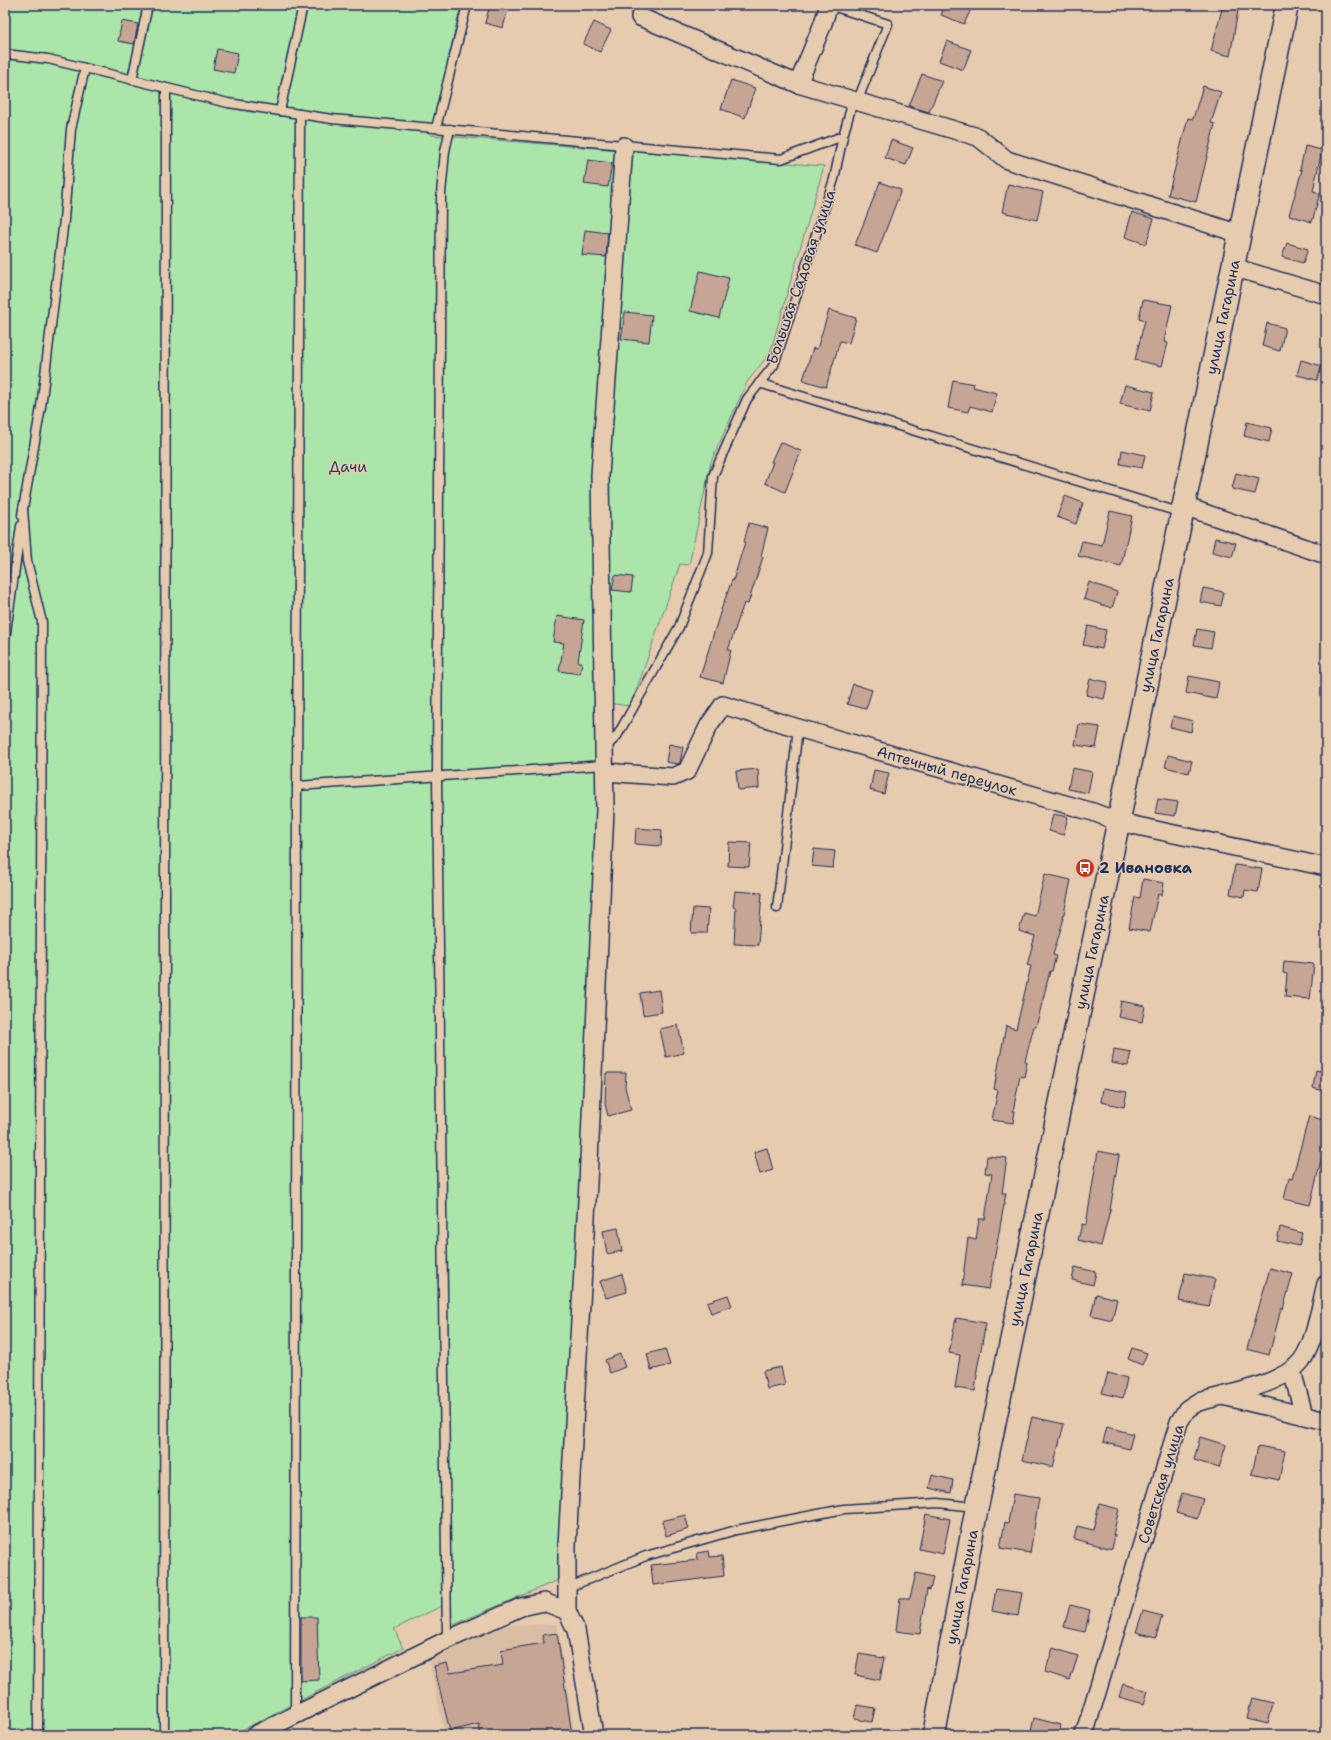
<svg xmlns="http://www.w3.org/2000/svg" width="1331" height="1740" font-family="'Shantell Sans',sans-serif">
<rect width="100%" height="100%" fill="#e7cbae"/>
<filter id="ink" filterUnits="userSpaceOnUse"><feTurbulence type="fractalNoise" baseFrequency=".025" numOctaves="2"/><feDisplacementMap in="SourceGraphic" scale="8" xChannelSelector="R" yChannelSelector="G"/><feConvolveMatrix kernelMatrix="1 2 1 2 8 2 1 2 1" color-interpolation-filters="sRGB"/></filter>
<g filter="url(#ink)">
<!-- built -->
<polygon fill="#d9bda5" points="557,1624 575,1735 445,1735 429,1661 501,1625"/>
<!-- green -->
<polygon fill="#abe5a9" stroke="#638a84" points="5,5 461,5 430,135 824,166 770,353 747,382 711,462 689,565 680,564 631,706 598,702 599,771 576,1250 558,1580 453,1625 450,1602 394,1629 403,1648 232,1735 5,1735"/>
<!-- building -->
<g fill="#c7a594" stroke="#1b2f5e">
<polygon points="490,5 509,5 503,28 485,23"/>
<polygon points="945,5 973,5 964,24 941,15"/>
<polygon points="1223,5 1239,5 1230,56 1211,51"/>
<polygon points="122,21 138,24 134,44 118,41"/>
<polygon points="594,22 611,30 600,52 583,44"/>
<polygon points="947,41 971,50 963,70 939,61"/>
<polygon points="217,49 238,53 234,73 213,69"/>
<polygon points="922,74 942,81 929,112 909,106"/>
<polygon points="731,80 755,88 745,118 721,109"/>
<polygon points="1203,86 1221,92 1211,123 1215,124 1196,202 1168,195 1188,118 1193,119"/>
<polygon points="891,140 913,148 906,165 885,158"/>
<polygon points="1305,146 1322,150 1313,191 1320,193 1312,222 1289,215 1302,170 1300,170"/>
<polygon points="588,160 612,163 608,187 584,184"/>
<polygon points="880,182 901,190 877,253 855,245"/>
<polygon points="1008,184 1043,192 1037,220 1002,212"/>
<polygon points="1132,212 1154,219 1146,244 1125,237"/>
<polygon points="585,230 608,233 606,257 582,255"/>
<polygon points="1287,243 1308,249 1303,263 1282,257"/>
<polygon points="700,271 729,278 719,318 690,311"/>
<polygon points="1143,300 1172,305 1164,342 1168,343 1162,366 1135,360 1145,320 1139,318"/>
<polygon points="829,310 856,318 849,343 840,341 826,387 803,380 813,348 817,349"/>
<polygon points="625,312 652,315 649,342 621,339"/>
<polygon points="1267,323 1285,328 1280,351 1262,346"/>
<polygon points="1301,360 1322,366 1317,380 1297,375"/>
<polygon points="953,380 974,384 973,387 997,393 992,412 970,406 968,412 948,408"/>
<polygon points="1125,385 1154,392 1150,411 1120,404"/>
<polygon points="1247,422 1272,428 1269,442 1244,436"/>
<polygon points="780,442 801,451 785,492 765,483 773,462 771,462"/>
<polygon points="1122,450 1145,455 1142,468 1120,464"/>
<polygon points="1236,473 1259,479 1255,494 1232,489"/>
<polygon points="1065,496 1083,503 1076,524 1057,517"/>
<polygon points="1110,511 1132,516 1121,566 1078,556 1082,541 1102,545"/>
<polygon points="749,523 768,528 761,556 763,557 752,591 748,604 744,603 728,650 731,650 723,683 700,677 721,610 732,580 733,581 745,542 744,541"/>
<polygon points="1215,538 1236,543 1232,557 1212,552"/>
<polygon points="615,575 633,577 631,592 612,590"/>
<polygon points="1089,582 1117,592 1112,608 1084,599"/>
<polygon points="1203,588 1224,592 1221,606 1200,602"/>
<polygon points="557,616 584,620 578,662 582,662 580,674 559,671 564,643 553,642"/>
<polygon points="1088,626 1106,630 1102,649 1083,645"/>
<polygon points="1197,629 1214,632 1211,648 1194,645"/>
<polygon points="1189,676 1219,682 1216,699 1186,693"/>
<polygon points="1090,679 1108,682 1104,699 1086,695"/>
<polygon points="853,684 872,690 866,709 847,704"/>
<polygon points="1173,716 1193,721 1191,732 1170,727"/>
<polygon points="1079,724 1100,727 1096,748 1075,745"/>
<polygon points="669,744 683,747 680,763 677,764 666,762"/>
<polygon points="1168,755 1192,761 1189,773 1165,767"/>
<polygon points="1072,768 1092,772 1088,793 1068,789"/>
<polygon points="758,769 759,788 738,790 736,771"/>
<polygon points="874,770 889,773 884,794 870,790"/>
<polygon points="1158,799 1178,802 1175,816 1155,813"/>
<polygon points="1053,814 1068,817 1063,835 1049,831"/>
<polygon points="636,828 662,830 661,846 635,844"/>
<polygon points="729,842 751,843 749,867 728,866"/>
<polygon points="814,849 835,851 833,868 812,866"/>
<polygon points="1235,865 1262,869 1258,892 1245,890 1244,897 1230,894"/>
<polygon points="1045,874 1071,880 1063,918 1064,918 1053,955 1056,956 1052,971 1050,971 1036,1027 1034,1026 1025,1061 1027,1062 1024,1077 1020,1076 1013,1111 1015,1111 1013,1123 992,1120 998,1090 994,1089 1006,1026 1016,1029 1031,966 1027,965 1035,936 1019,931 1024,913 1035,916"/>
<polygon points="1143,879 1164,883 1162,895 1158,894 1150,932 1129,928 1135,897 1140,898"/>
<polygon points="735,891 762,893 758,945 734,944 736,908 733,907"/>
<polygon points="693,908 709,909 707,933 691,933"/>
<polygon points="1284,961 1314,964 1310,999 1285,997 1287,974 1283,973"/>
<polygon points="659,990 662,1012 643,1015 640,993"/>
<polygon points="1121,1001 1145,1006 1142,1022 1118,1017"/>
<polygon points="678,1025 684,1053 666,1057 660,1029"/>
<polygon points="1114,1049 1131,1052 1128,1066 1112,1063"/>
<polygon points="1316,1070 1326,1072 1326,1092 1313,1088"/>
<polygon points="606,1073 626,1073 625,1087 631,1110 608,1116 605,1104"/>
<polygon points="1103,1088 1127,1092 1124,1107 1101,1102"/>
<polygon points="1309,1116 1326,1121 1326,1140 1310,1205 1284,1199 1289,1178 1292,1179"/>
<polygon points="767,1148 773,1170 760,1174 754,1152"/>
<polygon points="1098,1151 1119,1155 1110,1210 1101,1246 1078,1240 1082,1224 1086,1225"/>
<polygon points="987,1156 1007,1158 1002,1193 1006,1193 989,1289 962,1285 968,1238 976,1240 979,1219 985,1219 992,1174 985,1173"/>
<polygon points="1280,1227 1302,1233 1299,1246 1277,1241"/>
<polygon points="618,1228 622,1251 607,1254 603,1231"/>
<polygon points="1075,1267 1096,1272 1093,1285 1072,1280"/>
<polygon points="1270,1268 1293,1274 1283,1309 1281,1309 1269,1355 1247,1349"/>
<polygon points="1185,1273 1215,1279 1209,1307 1179,1301"/>
<polygon points="622,1274 627,1292 606,1298 600,1281"/>
<polygon points="1096,1294 1117,1299 1112,1320 1091,1315"/>
<polygon points="728,1295 732,1306 711,1313 707,1302"/>
<polygon points="956,1318 986,1323 976,1375 977,1375 975,1391 955,1388 960,1355 949,1353"/>
<polygon points="1132,1348 1147,1353 1142,1365 1128,1359"/>
<polygon points="665,1349 670,1365 651,1370 647,1354"/>
<polygon points="620,1354 625,1367 610,1373 605,1360"/>
<polygon points="781,1367 785,1385 767,1389 763,1371"/>
<polygon points="1108,1373 1127,1378 1123,1398 1102,1393"/>
<polygon points="1032,1417 1064,1424 1053,1467 1022,1460"/>
<polygon points="1107,1427 1133,1434 1129,1449 1103,1442"/>
<polygon points="1200,1437 1226,1445 1219,1468 1194,1460"/>
<polygon points="1258,1446 1285,1451 1279,1480 1252,1474"/>
<polygon points="932,1475 953,1480 951,1493 929,1488"/>
<polygon points="1182,1493 1203,1499 1197,1519 1176,1513"/>
<polygon points="1013,1494 1039,1498 1030,1553 1000,1548 1005,1522 1008,1523"/>
<polygon points="1099,1504 1119,1509 1113,1535 1115,1535 1112,1549 1074,1539 1077,1526 1093,1530"/>
<polygon points="926,1514 950,1519 943,1554 919,1549"/>
<polygon points="685,1515 689,1529 666,1536 662,1521"/>
<polygon points="709,1551 710,1557 722,1556 724,1576 653,1585 651,1565 698,1560 697,1553"/>
<polygon points="916,1573 933,1577 930,1590 927,1589 920,1634 896,1631 900,1598 910,1598"/>
<polygon points="996,1589 1022,1593 1018,1616 992,1611"/>
<polygon points="1070,1605 1090,1610 1085,1632 1064,1627"/>
<polygon points="1143,1611 1162,1616 1156,1637 1136,1632"/>
<polygon points="301,1617 317,1617 319,1680 301,1681"/>
<polygon points="557,1633 572,1735 481,1735 479,1724 450,1731 434,1666 447,1663 450,1673 503,1665 501,1650 544,1643 543,1635"/>
<polygon points="1053,1648 1078,1656 1070,1680 1045,1672"/>
<polygon points="859,1654 884,1658 880,1680 855,1675"/>
<polygon points="1123,1684 1148,1691 1144,1704 1119,1697"/>
<polygon points="1252,1698 1273,1703 1268,1724 1247,1719"/>
<polygon points="857,1705 875,1708 872,1722 854,1719"/>
<polygon points="1034,1718 1061,1725 1059,1735 1030,1735"/>
</g>
<g fill="none" stroke-linecap="round" stroke-linejoin="round">
<!-- lane casing -->
<g stroke="#1b2f5e" stroke-width="11">
<g id="lane">
<polyline points="829,5 888,24 857,102"/>
<polyline points="5,54 48,59 228,103 332,119 781,159 843,136"/>
<polyline points="132,80 148,5"/>
<polyline points="280,111 303,5"/>
<polyline points="436,128 467,5"/>
<polyline points="759,383 1182,513"/>
<polyline points="23,509 27,561 42,622 38,1735"/>
<polyline points="22,515 41,407 64,220 71,129 85,68"/>
<polyline points="5,639 21,526"/>
<polyline points="605,748 617,736 679,627 708,553 713,476 747,399 774,365 834,179 843,136 853,101"/>
<polyline points="297,786 604,765"/>
<polyline points="777,908 798,728"/>
<polyline points="567,1588 646,1556 736,1530 844,1509 938,1503 976,1507"/>
<polyline points="447,1640 437,776 441,194 445,151 450,129"/>
<polyline points="295,1715 297,786 300,114"/>
<polyline points="164,1735 166,88"/>
</g>
</g>
<!-- street casing -->
<g stroke="#1b2f5e" stroke-width="20">
<g id="street">
<polyline points="640,17 798,84 978,137 1007,160 1240,234"/>
<polyline points="798,84 822,26 829,5"/>
<polyline points="1233,267 1326,295"/>
<polyline points="1184,506 1326,555"/>
<polyline points="605,772 673,777 687,771 709,725 723,705 798,728 1093,812 1119,822 1326,867"/>
<polyline points="1292,1371 1304,1415"/>
<polyline points="1223,1396 1326,1421"/>
<polyline points="567,1611 567,1545 588,1183 605,810 600,475 624,146"/>
<polyline points="255,1735 447,1640 521,1607 544,1602 567,1611 576,1630 594,1735"/>
<path d="M1084,1735L1179,1422L1187,1409L1198,1402C1227,1394 1283,1385 1302,1360C1315,1342 1320,1307 1326,1284"/>
</g>
</g>
<!-- secondary casing -->
<g stroke="#1b2f5e" stroke-width="25">
<polyline id="secondary" points="934,1735 977,1507 1287,5"/>
</g>
<!-- lane -->
<use href="#lane" stroke="#e7cbae" stroke-width="8"/>
<!-- street -->
<use href="#street" stroke="#e7cbae" stroke-width="17"/>
<!-- secondary -->
<use href="#secondary" stroke="#e7cbae" stroke-width="22"/>
</g>
</g>
<!-- icons -->
<defs>
<g id="bus-disc" transform="scale(1)"><circle r="9.5" fill="#c8321e" stroke="#e7cbae"/><path d="M-5-6H5V4H4V6H2V4H-2V6H-4V4H-5ZM-3.5-4V0h7V-4ZM-3.5 1.2v1.5H-2V1.2ZM2 1.2v1.5H3.5V1.2Z" fill="#fff"/></g>
</defs>
<g fill-rule="evenodd">
<use href="#bus-disc" x="1085" y="868"/>
</g>
<g text-anchor="middle" dominant-baseline="central" stroke-width="3" stroke-linejoin="round" paint-order="stroke">
<!-- street labels -->
<g font-size="15" fill="#1b2f5e" stroke="#e7cbae">
<text transform="translate(801 277) rotate(-71)">Большая Садовая улица</text>
<text transform="translate(1223 317) rotate(-78)">улица Гагарина</text>
<text transform="translate(1157 635) rotate(-78)">улица Гагарина</text>
<text transform="translate(947 771) rotate(16)">Аптечный переулок</text>
<text transform="translate(1092 952) rotate(-78)">улица Гагарина</text>
<text transform="translate(1026 1269) rotate(-78)">улица Гагарина</text>
<text transform="translate(1161 1484) rotate(-73)">Советская улица</text>
<text transform="translate(962 1587) rotate(-79)">улица Гагарина</text>
</g>
<!-- park labels -->
<g font-size="15" fill="#294166" stroke="#e7cbae">
<text x="348" y="467">Дачи</text>
</g>
<!-- poi labels -->
<g font-size="15" font-weight="bold" fill="#1b2f5e" stroke="#e7cbae" text-anchor="start">
<text x="1099" y="868">2 Ивановка</text>
</g>
</g>
<!-- margin -->
<rect width="1331" height="1740" fill="none" stroke="#e7cbae" stroke-width="20"/>
<rect x="10" y="10" width="1311" height="1720" fill="none" stroke="#1b2f5e" stroke-width="1.5" filter="url(#ink)"/>
</svg>
